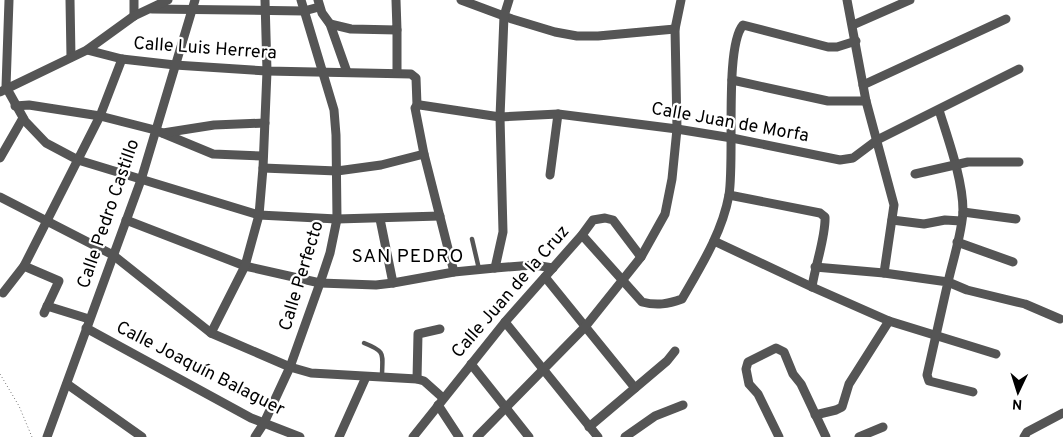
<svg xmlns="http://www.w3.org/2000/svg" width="1063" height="437" font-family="Overpass,sans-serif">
<rect width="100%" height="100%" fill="#fff"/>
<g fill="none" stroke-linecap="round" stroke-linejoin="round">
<!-- path -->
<polyline stroke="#777" stroke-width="1" stroke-dasharray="1 2.5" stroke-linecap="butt" points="0,374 19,406 32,437"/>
<!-- service -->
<g stroke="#555" stroke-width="4.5">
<polyline points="472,239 479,269"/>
<path d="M364,343C387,352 382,354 382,377"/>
</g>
<!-- minor -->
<g stroke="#555" stroke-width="9">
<polyline points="9,0 6,87 25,121 46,143 78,160 259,215 337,219 440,216"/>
<polyline points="70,0 71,57"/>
<polyline points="318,0 322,13 330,24 347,72"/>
<polyline points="461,0 512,19 555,32 577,36 598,36 675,29"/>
<polyline points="847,0 866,101 894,205 884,273"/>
<polyline points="152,9 304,11 319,7"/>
<polyline points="134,16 134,0"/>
<polyline points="330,24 351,29 397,30 396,0"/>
<polyline points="853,25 910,0"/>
<polyline points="87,50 122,59 175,65 267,71 411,74 416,78 417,105"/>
<polyline points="397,73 397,30"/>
<polyline points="732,80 828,101 866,101"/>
<polyline points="863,85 1006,19"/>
<polyline points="0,92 87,50 134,16 168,0"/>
<polyline points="15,106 29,105 100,116 155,130 213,154 263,156"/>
<path d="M939,110C948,139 963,180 963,211C962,233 953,260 948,282L967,290L1025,304L1060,319"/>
<polyline points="163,133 214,125 265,123"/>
<polyline points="0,158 23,118"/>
<polyline points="263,168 337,171 381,165 424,154"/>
<polyline points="915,174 968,162 1019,162"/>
<polyline points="550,175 558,114"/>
<path d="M729,195L820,213L825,217C826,236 815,266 812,287"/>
<polyline points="0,197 113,255 211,333 290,367 311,373 417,379 424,381 443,398"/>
<polyline points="963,212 1016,219"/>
<polyline points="380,219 393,283"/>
<polyline points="126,220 245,266 320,283 376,285 393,283 454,272 495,268 534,265 553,268"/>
<polyline points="892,220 924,224 945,220 961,221"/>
<path d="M582,235L642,302C657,306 668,304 682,299C701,266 722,233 729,195C735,159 724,47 743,25L828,47H837L856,41"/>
<polyline points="714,241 812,287 889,321 996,354"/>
<polyline points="957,242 1013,262"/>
<polyline points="24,266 59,281 44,313"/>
<polyline points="815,267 884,273 948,282 927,375 929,381 973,392"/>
<polyline points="495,268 503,232 500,117 504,16 509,0"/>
<polyline points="454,272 424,154 415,108 417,105 420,105 500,117 558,114 677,129 732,138 840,160 853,158 877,140 1019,69"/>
<polyline points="545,277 635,388"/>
<polyline points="3,293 24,266 100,116 122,59"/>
<polyline points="47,306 89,319"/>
<polyline points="505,322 598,437"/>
<polyline points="86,328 251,418 300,437"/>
<polyline points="211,333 245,266 259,215 263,168 267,71 265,0"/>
<polyline points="471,364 529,437"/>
<polyline points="417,379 418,334 440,329"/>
<polyline points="67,384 142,437"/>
<polyline points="438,405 459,437"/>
<polyline points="815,415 836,410 842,407 849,384 889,321"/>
<polyline points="589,427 667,361 675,351"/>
<polyline points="47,437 141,180 195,0"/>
<polyline points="255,437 264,423 290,367 320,283 330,253 337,219 336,135 334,110 301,0"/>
<polyline points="339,437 366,377"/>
<polyline points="413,437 505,322 582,235 593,220 605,218 613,220 641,257"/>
<polyline points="477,437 585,327 641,257 665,214 672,179 677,129 675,29 681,0"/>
<polyline points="625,437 655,416 683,405"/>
<polyline points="779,437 758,394 749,384 746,369 748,362 776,348 784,352 793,374 801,384 826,437"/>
<polyline points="859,437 883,427"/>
<polyline points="1024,437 1027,432 1063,413"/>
</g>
</g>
<g text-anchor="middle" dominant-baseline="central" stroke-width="4.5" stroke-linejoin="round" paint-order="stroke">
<!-- street labels -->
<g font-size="18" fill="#000" stroke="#fff">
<text transform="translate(205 49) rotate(4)">Calle Luis Herrera</text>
<text transform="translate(730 123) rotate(10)">Calle Juan de Morfa</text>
<text transform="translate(109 214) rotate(-71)">Calle Pedro Castillo</text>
<text transform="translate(302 276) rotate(-73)">Calle Perfecto</text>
<text transform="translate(511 292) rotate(-49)">Calle Juan de la Cruz</text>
<text transform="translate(200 369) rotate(27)">Calle Joaquín Balaguer</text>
</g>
<!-- neighbourhood labels -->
<g font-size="19" letter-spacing="1" fill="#000" stroke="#fff">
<text x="408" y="257">SAN PEDRO</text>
</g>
</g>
<!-- north arrow -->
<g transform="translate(1018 392) rotate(184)" stroke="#ffffff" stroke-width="4" paint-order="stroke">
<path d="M0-4L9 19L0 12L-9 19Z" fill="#000000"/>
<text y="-8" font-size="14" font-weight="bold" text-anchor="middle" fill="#000000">N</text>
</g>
</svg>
